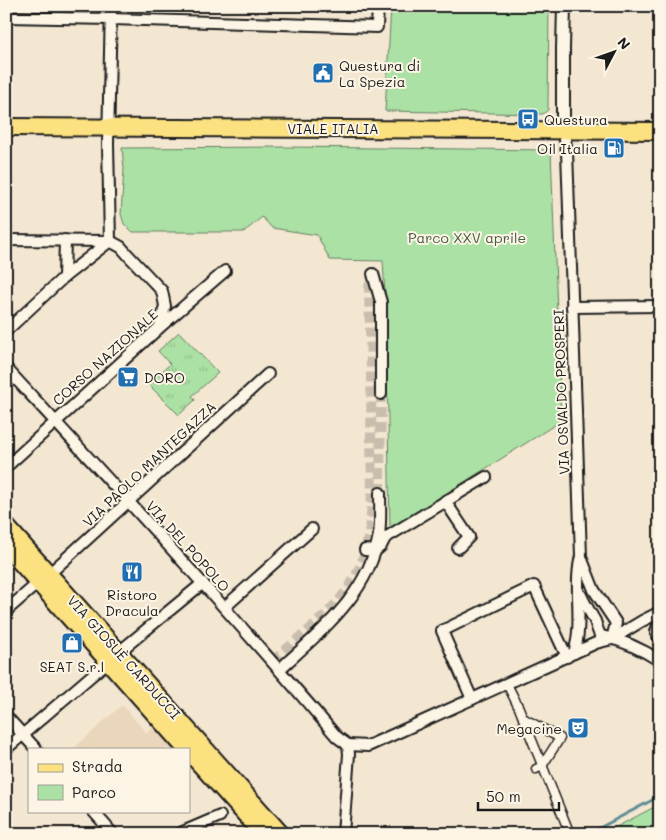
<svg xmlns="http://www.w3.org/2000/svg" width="666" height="840" font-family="Mali,sans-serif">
<defs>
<pattern id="grass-tufts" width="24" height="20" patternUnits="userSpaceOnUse" patternTransform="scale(1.25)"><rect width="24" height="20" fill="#abe1a5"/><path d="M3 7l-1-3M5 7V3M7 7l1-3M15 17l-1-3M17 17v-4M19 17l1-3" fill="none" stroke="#93c08d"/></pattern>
</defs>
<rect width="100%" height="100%" fill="#f4e7d2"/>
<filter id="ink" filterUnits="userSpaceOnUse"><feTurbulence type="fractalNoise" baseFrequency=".02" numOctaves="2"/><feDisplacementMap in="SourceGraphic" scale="10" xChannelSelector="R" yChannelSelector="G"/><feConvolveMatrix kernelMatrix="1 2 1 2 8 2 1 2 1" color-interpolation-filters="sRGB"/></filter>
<g filter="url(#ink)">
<!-- built -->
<polygon fill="#ead6bb" points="122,705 147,733 156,725 177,749 73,749"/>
<!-- grass -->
<polygon fill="url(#grass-tufts)" stroke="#647e60" points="179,332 218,373 192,396 195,400 179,415 148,384 170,364 158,351"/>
<!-- park -->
<g fill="#abe1a5" stroke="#647e60">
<polygon points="391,6 549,6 548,110 543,114 385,111"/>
<polygon points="288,147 551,150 561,421 390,529 386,311 383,261 330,260 317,235 272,228 262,217 244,232 133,232 124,224 121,214 124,169 122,148"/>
<polygon points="660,804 660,834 603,834"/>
</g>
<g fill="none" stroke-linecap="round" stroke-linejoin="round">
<!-- stream -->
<polyline stroke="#5d8d93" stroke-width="3" points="588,834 660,796"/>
<!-- minor-tunnel -->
<g stroke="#c9beae" stroke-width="10" stroke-dasharray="10 5" stroke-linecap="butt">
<polyline points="380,493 381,394"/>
<path d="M273,661C299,637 331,615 351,584C378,542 371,484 371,436C372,386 370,337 369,287L373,274L368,275"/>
</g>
<!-- pedestrian casing -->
<g stroke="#1c1c1c" stroke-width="11">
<g id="pedestrian">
<polyline points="507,684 519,708 570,834"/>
<polyline points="523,718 560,738 542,766 536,769"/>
</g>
</g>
<!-- minor casing -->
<g stroke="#1c1c1c" stroke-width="14">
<g id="minor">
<polyline points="6,17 111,19 377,27 378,6"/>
<path d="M563,129L567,151L581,556C573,588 584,622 574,653"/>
<polyline points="6,240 110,241"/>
<polyline points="110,241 108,144 111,6"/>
<polyline points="110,241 121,247 128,255 162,291 165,306 160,326"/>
<polyline points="373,274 381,302 381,394"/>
<polyline points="64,277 65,240"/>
<polyline points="572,307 660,306"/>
<polyline points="6,331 64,277 110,241"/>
<path d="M6,368C118,490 230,611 337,737L348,745"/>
<polyline points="6,467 160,327 225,271"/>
<polyline points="445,501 469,537 458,548"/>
<polyline points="365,550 375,551 381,546 385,538 486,477"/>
<polyline points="581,557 594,590 616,623 612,639"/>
<polyline points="49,574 268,374"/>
<path d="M581,595C585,604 590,612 595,621C597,626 597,631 601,636C622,640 642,649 660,661"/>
<polyline points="225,607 312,529"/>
<polyline points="6,611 38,583"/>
<polyline points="660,618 656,632 660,640"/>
<path d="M280,669C322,630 368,595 379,535C381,521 380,507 380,493"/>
<polyline points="472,699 442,631 534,586 567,657"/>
<polyline points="6,716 36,749"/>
<polyline points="348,745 368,746 596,643 612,639 642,621 660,612"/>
<polyline points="6,749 119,652 203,583"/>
<polyline points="93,811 113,834"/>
<polyline points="178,834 220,816"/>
<polyline points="343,834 349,754 348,745"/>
</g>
</g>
<!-- tertiary casing -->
<g stroke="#1c1c1c" stroke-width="16">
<polyline id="tertiary" points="563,129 563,48 564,6"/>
</g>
<!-- primary casing -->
<g stroke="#1c1c1c" stroke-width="20">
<g id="primary">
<polyline points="6,127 660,131"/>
<polyline points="6,526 281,834"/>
<polyline points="6,546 186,749"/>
<polyline points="189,752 263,834"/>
</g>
</g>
<!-- pedestrian -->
<use href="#pedestrian" stroke="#fcf5e5" stroke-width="8"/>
<!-- minor -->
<use href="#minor" stroke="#fcf5e5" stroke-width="10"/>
<!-- tertiary -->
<use href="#tertiary" stroke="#fcf5e5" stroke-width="12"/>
<!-- primary -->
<use href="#primary" stroke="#fbe180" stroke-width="16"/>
</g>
</g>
<!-- icons -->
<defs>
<g id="civic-square" transform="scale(1.125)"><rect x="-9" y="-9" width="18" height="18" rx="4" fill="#1f6fb2" stroke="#fcf5e5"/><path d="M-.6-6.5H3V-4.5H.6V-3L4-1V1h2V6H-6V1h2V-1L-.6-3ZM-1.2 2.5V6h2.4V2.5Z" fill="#fff"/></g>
<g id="bus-square" transform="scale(1.125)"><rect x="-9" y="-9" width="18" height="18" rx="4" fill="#1f6fb2" stroke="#fcf5e5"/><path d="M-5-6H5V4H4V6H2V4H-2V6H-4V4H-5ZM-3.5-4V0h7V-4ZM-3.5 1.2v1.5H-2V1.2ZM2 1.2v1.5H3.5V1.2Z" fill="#fff"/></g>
<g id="fuel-square" transform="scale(1.125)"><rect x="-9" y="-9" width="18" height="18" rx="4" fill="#1f6fb2" stroke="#fcf5e5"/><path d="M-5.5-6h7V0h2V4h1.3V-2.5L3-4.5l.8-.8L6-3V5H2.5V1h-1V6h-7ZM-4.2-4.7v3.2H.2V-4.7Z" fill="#fff"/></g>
<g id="supermarket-square" transform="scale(1.125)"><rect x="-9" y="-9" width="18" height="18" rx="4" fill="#1f6fb2" stroke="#fcf5e5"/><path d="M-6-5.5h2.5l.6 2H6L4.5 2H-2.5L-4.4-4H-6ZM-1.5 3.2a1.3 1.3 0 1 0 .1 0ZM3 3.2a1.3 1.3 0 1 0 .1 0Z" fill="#fff"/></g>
<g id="restaurant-square" transform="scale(1.125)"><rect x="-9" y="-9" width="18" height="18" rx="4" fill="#1f6fb2" stroke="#fcf5e5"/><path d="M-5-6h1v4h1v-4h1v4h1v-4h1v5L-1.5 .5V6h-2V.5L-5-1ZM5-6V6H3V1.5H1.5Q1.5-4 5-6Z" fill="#fff"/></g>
<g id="shop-square" transform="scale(1.125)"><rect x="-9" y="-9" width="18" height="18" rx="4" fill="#1f6fb2" stroke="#fcf5e5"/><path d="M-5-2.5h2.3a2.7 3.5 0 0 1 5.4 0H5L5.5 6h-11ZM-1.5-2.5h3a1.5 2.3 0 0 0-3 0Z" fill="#fff"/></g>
<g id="theatre-square" transform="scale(1.125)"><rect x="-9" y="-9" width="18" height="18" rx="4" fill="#1f6fb2" stroke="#fcf5e5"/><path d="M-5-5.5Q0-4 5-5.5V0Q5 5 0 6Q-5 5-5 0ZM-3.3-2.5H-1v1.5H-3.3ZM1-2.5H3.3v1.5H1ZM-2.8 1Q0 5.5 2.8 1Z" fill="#fff"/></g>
</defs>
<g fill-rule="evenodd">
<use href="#civic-square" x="323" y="73"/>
<use href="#bus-square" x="528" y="119"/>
<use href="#fuel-square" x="614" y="148"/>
<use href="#supermarket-square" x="128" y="377"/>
<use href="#restaurant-square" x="132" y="572"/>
<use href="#shop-square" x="72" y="643"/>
<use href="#theatre-square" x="578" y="728"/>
</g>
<g text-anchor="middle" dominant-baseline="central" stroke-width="4" stroke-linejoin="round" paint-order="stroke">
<!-- poi labels -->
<g font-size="14" fill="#1c1c1c" stroke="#fcf5e5" text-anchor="start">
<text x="339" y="65">Questura di<tspan x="339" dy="16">La Spezia</tspan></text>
<text x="544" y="119">Questura</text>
<text x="598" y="148" text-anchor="end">Oil Italia</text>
<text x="144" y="377">DORO</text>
<text x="132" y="594" text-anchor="middle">Ristoro<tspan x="132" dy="16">Dracula</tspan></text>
<text x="72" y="666" text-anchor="middle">SEAT S.r.l</text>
<text x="562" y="728" text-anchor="end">Megacine</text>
</g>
<!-- street labels -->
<g font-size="14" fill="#1c1c1c" stroke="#fcf5e5">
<text x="333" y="128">VIALE ITALIA</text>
<text transform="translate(105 357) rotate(-42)">CORSO NAZIONALE</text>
<text transform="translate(561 392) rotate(-92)">VIA OSVALDO PROSPERI</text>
<text transform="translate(149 464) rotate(-43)">VIA PAOLO MANTEGAZZA</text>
<text transform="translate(188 546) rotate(48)">VIA DEL POPOLO</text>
<text transform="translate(124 657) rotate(48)">VIA GIOSUÈ CARDUCCI</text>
</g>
<!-- park labels -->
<g font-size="14" fill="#475745" stroke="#fcf5e5">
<text x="467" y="237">Parco XXV aprile</text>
</g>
</g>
<!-- margin -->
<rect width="666" height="840" fill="none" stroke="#fcf5e5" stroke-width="25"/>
<rect x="12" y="12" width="641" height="815" fill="none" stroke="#1c1c1c" stroke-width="2" filter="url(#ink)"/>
<!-- legend -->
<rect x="28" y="748" width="162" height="65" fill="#fcf5e5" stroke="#a29e95"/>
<rect x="38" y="764" width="25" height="8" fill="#fbe180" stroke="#a29e95"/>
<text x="72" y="772" font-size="15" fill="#1c1c1c">Strada</text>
<rect x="38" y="785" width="25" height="15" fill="#abe1a5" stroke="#a29e95"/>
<text x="72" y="798" font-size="15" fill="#1c1c1c">Parco</text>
<!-- north arrow -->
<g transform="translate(614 52) rotate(49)" stroke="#fcf5e5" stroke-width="4" paint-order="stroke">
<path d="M0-4L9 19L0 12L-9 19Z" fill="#1c1c1c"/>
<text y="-8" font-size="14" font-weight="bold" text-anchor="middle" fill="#1c1c1c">N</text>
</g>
<!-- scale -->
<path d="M478 802v8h81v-8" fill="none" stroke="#1c1c1c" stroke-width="2.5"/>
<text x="486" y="802" font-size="15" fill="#1c1c1c" stroke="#fcf5e5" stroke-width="4" paint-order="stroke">50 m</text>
</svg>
